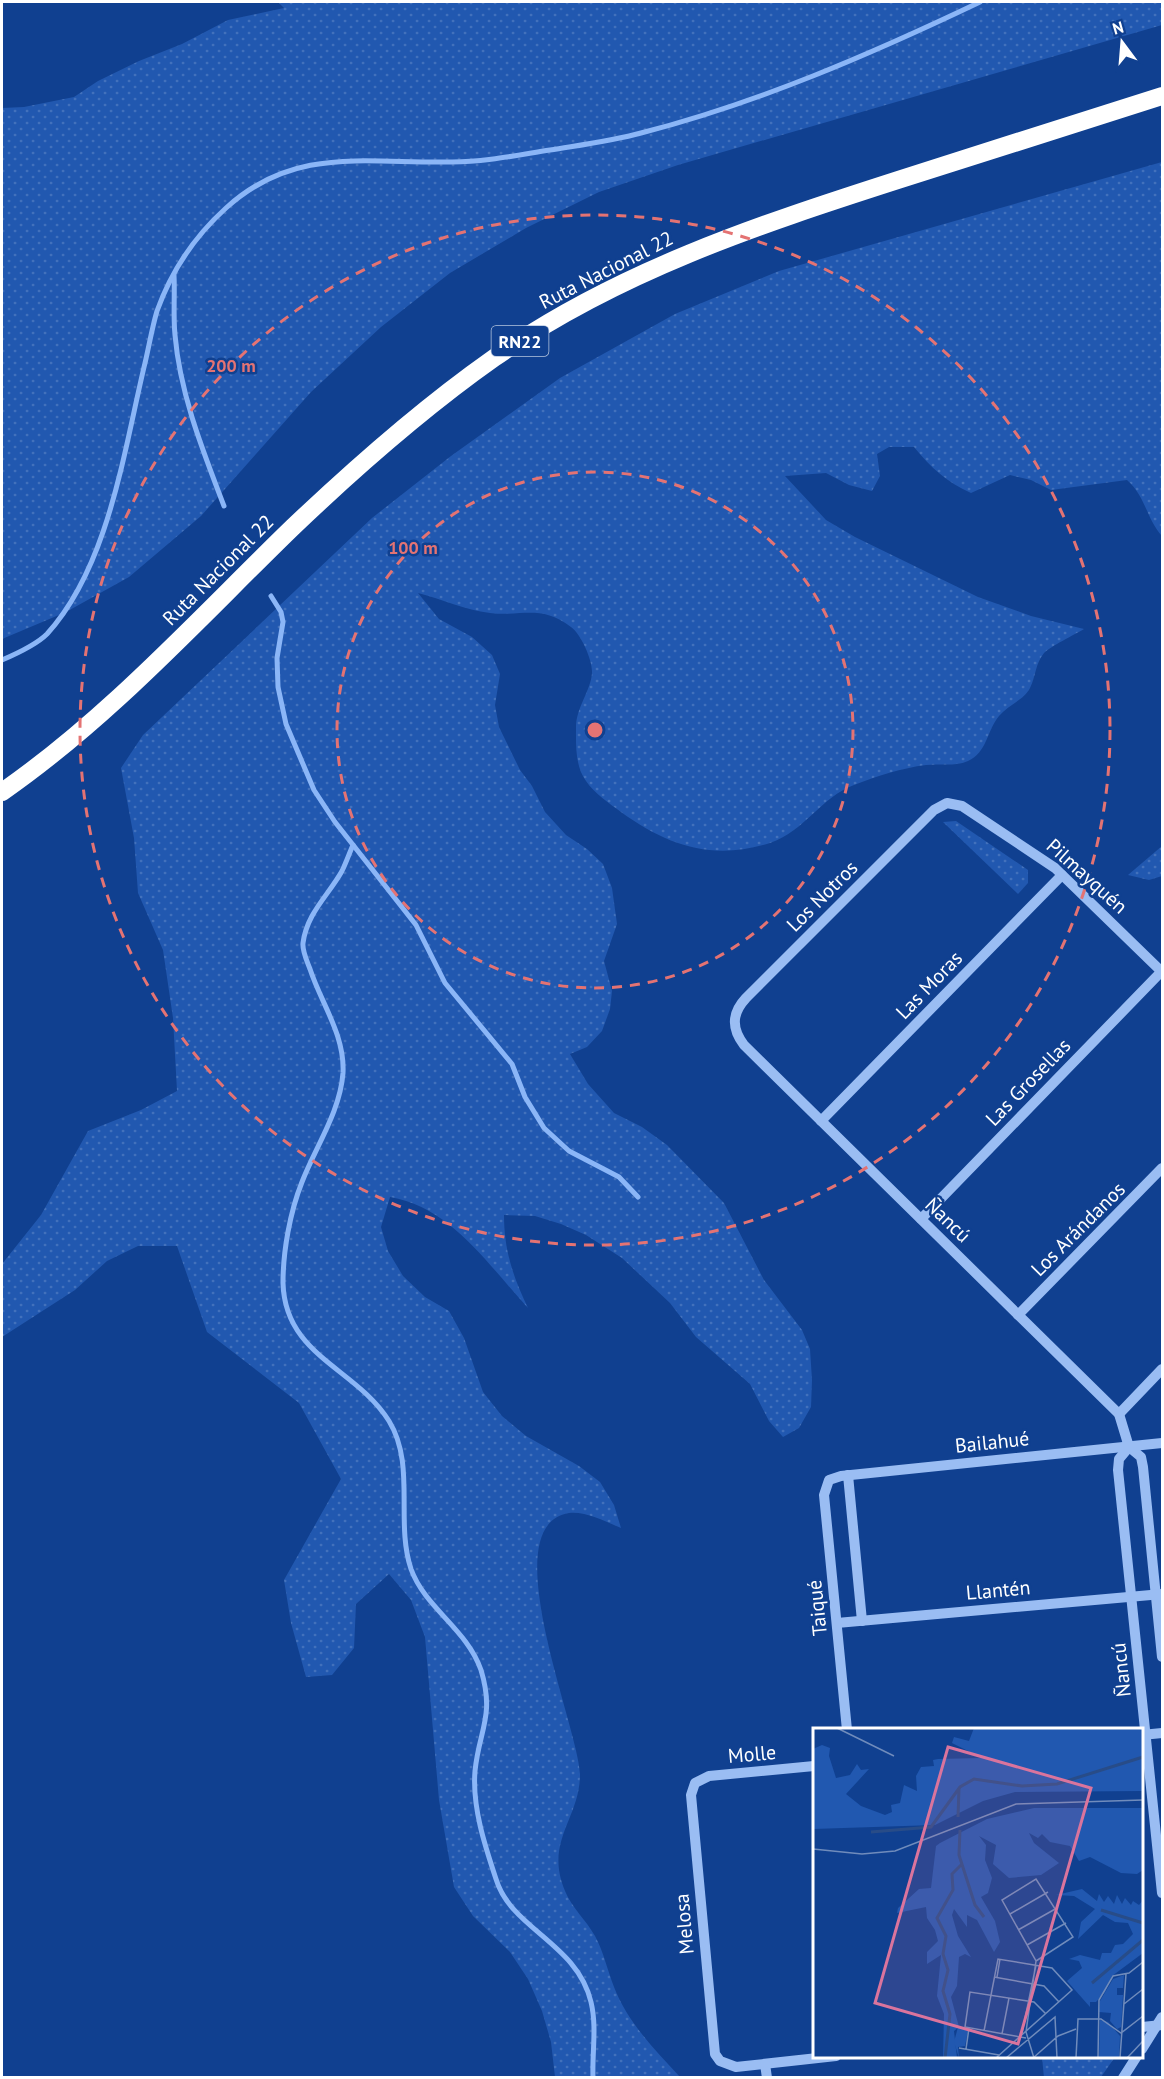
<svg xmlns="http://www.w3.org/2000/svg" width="1164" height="2079" font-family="'PT Sans',sans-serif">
<defs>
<pattern id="grass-dots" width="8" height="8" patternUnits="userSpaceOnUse" patternTransform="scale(1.5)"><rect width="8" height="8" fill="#2158b0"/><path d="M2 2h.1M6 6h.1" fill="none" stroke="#4271bc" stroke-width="1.8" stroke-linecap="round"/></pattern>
</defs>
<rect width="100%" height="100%" fill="#104090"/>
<!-- grass -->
<g fill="url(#grass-dots)">
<polygon points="278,2 1162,2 1162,25 678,165 599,192 526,228 450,273 381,327 311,392 201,516 129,577 66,612 2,639 2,108 24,107 74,97 98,81 139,61 182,44 228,20 284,8"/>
<path d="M1162,162V536C1146,518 1146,497 1127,480L1051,490L1031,480L1010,475L971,493C947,482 931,468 914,447H889L877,454L880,476L872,491L849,485L826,473L785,476L826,520L855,537L978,597L1031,616L1084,629C1074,635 1051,646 1044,653C1035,664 1036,676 1030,688C1024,700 1008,705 999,716C987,730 987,753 968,761C955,767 940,763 926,765C902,768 877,776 854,785C821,797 805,831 770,843C713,861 668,846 621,812C610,804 594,793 586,781C575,766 576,745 576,727C576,708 591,690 592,673C593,661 581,634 571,627C541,604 521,617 490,613C465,610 442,599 418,593L439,619L472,637L492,655L500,674L495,705L499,727L520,770L532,786L545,812L566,835L587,849L603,864L612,888L617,924L604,961L612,991L610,1009L602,1031L587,1047L570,1054L588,1084L614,1113L642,1127L667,1145L724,1203L764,1280L802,1330L810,1349L812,1380L811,1407L799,1428L783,1437L769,1421L750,1384L696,1337L670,1303L622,1258L586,1235L561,1224L535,1216L504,1215C504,1250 513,1277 528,1308C489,1266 451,1207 390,1197L381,1227L388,1251L403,1276L425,1297L449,1311L464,1338L483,1392L502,1416L526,1436L579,1466L600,1482L614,1505L621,1528C606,1522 586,1511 569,1513C492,1525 579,1728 580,1774C580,1819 544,1841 565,1891C572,1908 586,1920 595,1936C604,1953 607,1969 614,1987C628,2023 655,2050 680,2077H555L551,2042L542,2011L528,1979L510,1952L473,1916L454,1887L439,1800L425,1637L411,1600L389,1574L356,1604L354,1648L332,1675L306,1677L291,1623L284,1580L341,1479L299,1403L207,1332L177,1246H138L107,1261L75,1290L2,1337V1264L41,1215L88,1131L141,1110L177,1091L173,1018L163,950L138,893L134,838L121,768L143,735L372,518L451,456L560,378L675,314L779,271Z"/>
<polygon points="956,821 1028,870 1028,883 1018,894 943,822"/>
<polygon points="1162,846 1162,876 1149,880 1128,875"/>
<polygon points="1042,2057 1114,2056 1115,2057 1101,2077 1044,2078"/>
</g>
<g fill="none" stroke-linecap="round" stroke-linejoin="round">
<!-- stream -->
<g stroke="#8bb6f7" stroke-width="5">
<path d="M174,275C175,295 173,315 175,335C180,394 203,451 224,506"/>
<polyline points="271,596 281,612 283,622 277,658 278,687 286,724 314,790 335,822 416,925 445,983 512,1064 525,1097 544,1128 569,1151 619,1177 638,1197"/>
<path d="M2,660C16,654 36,645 47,634C109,566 124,450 145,363C149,346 152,328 157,311C171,272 195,236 226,208C295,145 368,164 452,162C485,162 518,155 550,150C580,145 612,141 641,133C758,103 871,54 980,2"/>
<path d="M353,845C349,854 346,863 342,871C328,896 307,913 303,943C302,951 307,961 310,969C321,1003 345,1035 343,1073C340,1112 316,1146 302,1182C290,1212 283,1251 283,1283C285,1356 356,1368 389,1421C416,1465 395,1521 411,1569C425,1608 467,1629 481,1670C495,1716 479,1730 475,1771C472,1807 485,1846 496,1879C511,1929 577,1943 591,2002C597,2027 592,2052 593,2078"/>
</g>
<!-- minor -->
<g stroke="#9abdf3" stroke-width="10">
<path d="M1162,972L1055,868L962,806L947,803L934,810L746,998C732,1013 731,1028 744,1045L1119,1414L1129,1447L1141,1457L1143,1467L1162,1657"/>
<polyline points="821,1121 1062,875"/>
<polyline points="921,1219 1162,971"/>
<polyline points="1018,1315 1162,1168"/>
<polyline points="1119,1414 1162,1369"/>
<polyline points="1129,1447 1119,1459 1118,1470 1162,1893"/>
<polyline points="848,1475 862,1621"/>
<polyline points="837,1623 1162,1594"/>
<polyline points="847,1730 824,1495 829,1480 841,1476 1162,1443"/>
<polyline points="1142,1735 1162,1733"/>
<polyline points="814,1766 709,1776 695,1783 691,1795 715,2054 720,2061 736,2067 836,2056"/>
<polyline points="1142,2027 1162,2025"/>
<polyline points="1142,2049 1162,2017"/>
<polyline points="765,2064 767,2078"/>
<polyline points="1123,2078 1137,2056"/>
</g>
<!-- highway -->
<path stroke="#fff" stroke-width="18" d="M2,792C110,717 199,618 293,527C356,467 423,408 494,358C616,272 758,225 898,180C986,152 1074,124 1162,96"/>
</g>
<!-- distance rings -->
<g fill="none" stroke="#e47373" stroke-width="3" stroke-dasharray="10 8">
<circle cx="595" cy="730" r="258"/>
<circle cx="595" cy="730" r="515"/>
</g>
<g text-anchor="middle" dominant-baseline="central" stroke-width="5" stroke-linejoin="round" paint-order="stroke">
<!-- shield labels -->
<rect fill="#104090" stroke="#b7c6de" stroke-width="1.5" x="491.5" y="326" width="57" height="30" rx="4.5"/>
<g font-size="18" font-weight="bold" fill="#fff">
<text x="520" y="341">RN22</text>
</g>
<!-- street labels -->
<g font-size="20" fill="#fff" stroke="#104090">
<text transform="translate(606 270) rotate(-27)">Ruta Nacional 22</text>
<text transform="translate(218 570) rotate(-45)">Ruta Nacional 22</text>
<text transform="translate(1087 876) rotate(42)">Pilmayquén</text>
<text transform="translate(822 896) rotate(-45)">Los Notros</text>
<text transform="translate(929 985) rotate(-46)">Las Moras</text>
<text transform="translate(1028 1082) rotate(-46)">Las Grosellas</text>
<text transform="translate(948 1220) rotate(44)">Ñancú</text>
<text transform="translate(1078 1229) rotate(-45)">Los Arándanos</text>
<text transform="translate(992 1442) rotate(-6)">Bailahué</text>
<text transform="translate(998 1590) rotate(-5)">Llantén</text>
<text transform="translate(817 1608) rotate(-96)">Taiqué</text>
<text transform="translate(1121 1670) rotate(-96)">Ñancú</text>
<text transform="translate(752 1754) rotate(-5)">Molle</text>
<text transform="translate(684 1924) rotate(-95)">Melosa</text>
</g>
</g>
<!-- overview -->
<g transform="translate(813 1728)">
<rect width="330" height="330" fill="#104090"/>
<path d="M161,0H330V63L202,64L170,73L122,97L0,101V21L9,17L17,20L16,28L23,50L37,47L44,36L48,42L56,41L33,66L48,78L72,87L79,84L78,77L87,75L91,57L104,63L103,48L108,39L121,38L120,32L125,31L169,30L139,15L141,9L156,13ZM221,80H330V142L324,146L308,145L277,129L266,133L257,118L237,114L229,106L225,110L216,105L221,115L246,135L228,147L196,150L180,136L183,117L166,108L173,117L172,132L179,150L175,165L168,169L182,193L187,214L181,224L164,192L154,187V199L141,181L139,187L145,208L158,229L152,226L146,229L144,258L138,269L146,299L141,303L144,330H130L131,286L124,268L128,227L114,236V224L125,213L122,202L114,190L113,179L84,185L85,180L106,161L118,160L123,118L127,115L174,91ZM269,161L284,173L286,166L291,174L295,168L301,176L304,167L309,176L312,170L318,177L320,173L326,177L330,172V225L299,248L292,264L283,274H277V279L254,253L269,240L266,233L256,231L267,227L287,232L289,225H298L302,217L310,216L320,206L315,195L302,194L290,187L265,211L268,194L282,181L261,168L243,167ZM311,247L310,260H304V267H310L308,299L304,301L297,293L298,285L286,284L287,273L300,251ZM287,292L295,294L307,308L306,330H286Z" fill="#2158b0"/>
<path d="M145,299L155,303L152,318L145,319L146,330L141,314Z" fill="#2158b0"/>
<path fill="none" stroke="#284c88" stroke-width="3" d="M145,89L146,60M147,102L146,127L162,177L171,189M58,104L118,99L147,59L161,51L209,58L244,56L330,29M288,182L330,195M279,255L330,212M132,330L137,286L130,263L135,242L130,226L133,208L124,190L140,162L139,146L149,136"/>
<path fill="none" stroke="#708cbc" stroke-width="1.5" d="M24,0L81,28M0,121L49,126L82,123L203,76L330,72M197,186L235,164M205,202L244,180M214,217L253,195M181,249L231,258L246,274M184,249L187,231M311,276L330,261M171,303L185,231L239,240L259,262L183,330M209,305L223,237M189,306L196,270M213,310L152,299L157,264L221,274L233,286M146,320L186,327M153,321L156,300M193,330L242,289L244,330M220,330L245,308L263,301M221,330L213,304L223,233L189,172L223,151L260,209L223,233M263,330L265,291H288L308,305L330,288M285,330L286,272L300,248L316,245L330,234M307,330L313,246M314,330L330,313"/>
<path fill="#da749d" fill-opacity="0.15" stroke="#da749d" stroke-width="3" d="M135,19L278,60L205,316L62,275Z"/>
<rect width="330" height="330" fill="none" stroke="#fff" stroke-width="3"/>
</g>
<circle cx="595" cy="730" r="9" fill="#e47373" stroke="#104090" stroke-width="3"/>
<g font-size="18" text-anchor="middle" font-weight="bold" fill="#e47373" stroke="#104090" stroke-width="5" stroke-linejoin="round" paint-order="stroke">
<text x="231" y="372">200 m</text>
<text x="413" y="554">100 m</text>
</g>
<!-- border -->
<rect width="1164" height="2079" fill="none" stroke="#ffffff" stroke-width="6"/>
<!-- north arrow -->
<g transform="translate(1122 42) rotate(344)" stroke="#104090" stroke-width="4.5" paint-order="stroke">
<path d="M0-4.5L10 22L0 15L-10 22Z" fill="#ffffff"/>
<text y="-9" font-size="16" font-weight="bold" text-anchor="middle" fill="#ffffff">N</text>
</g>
</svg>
